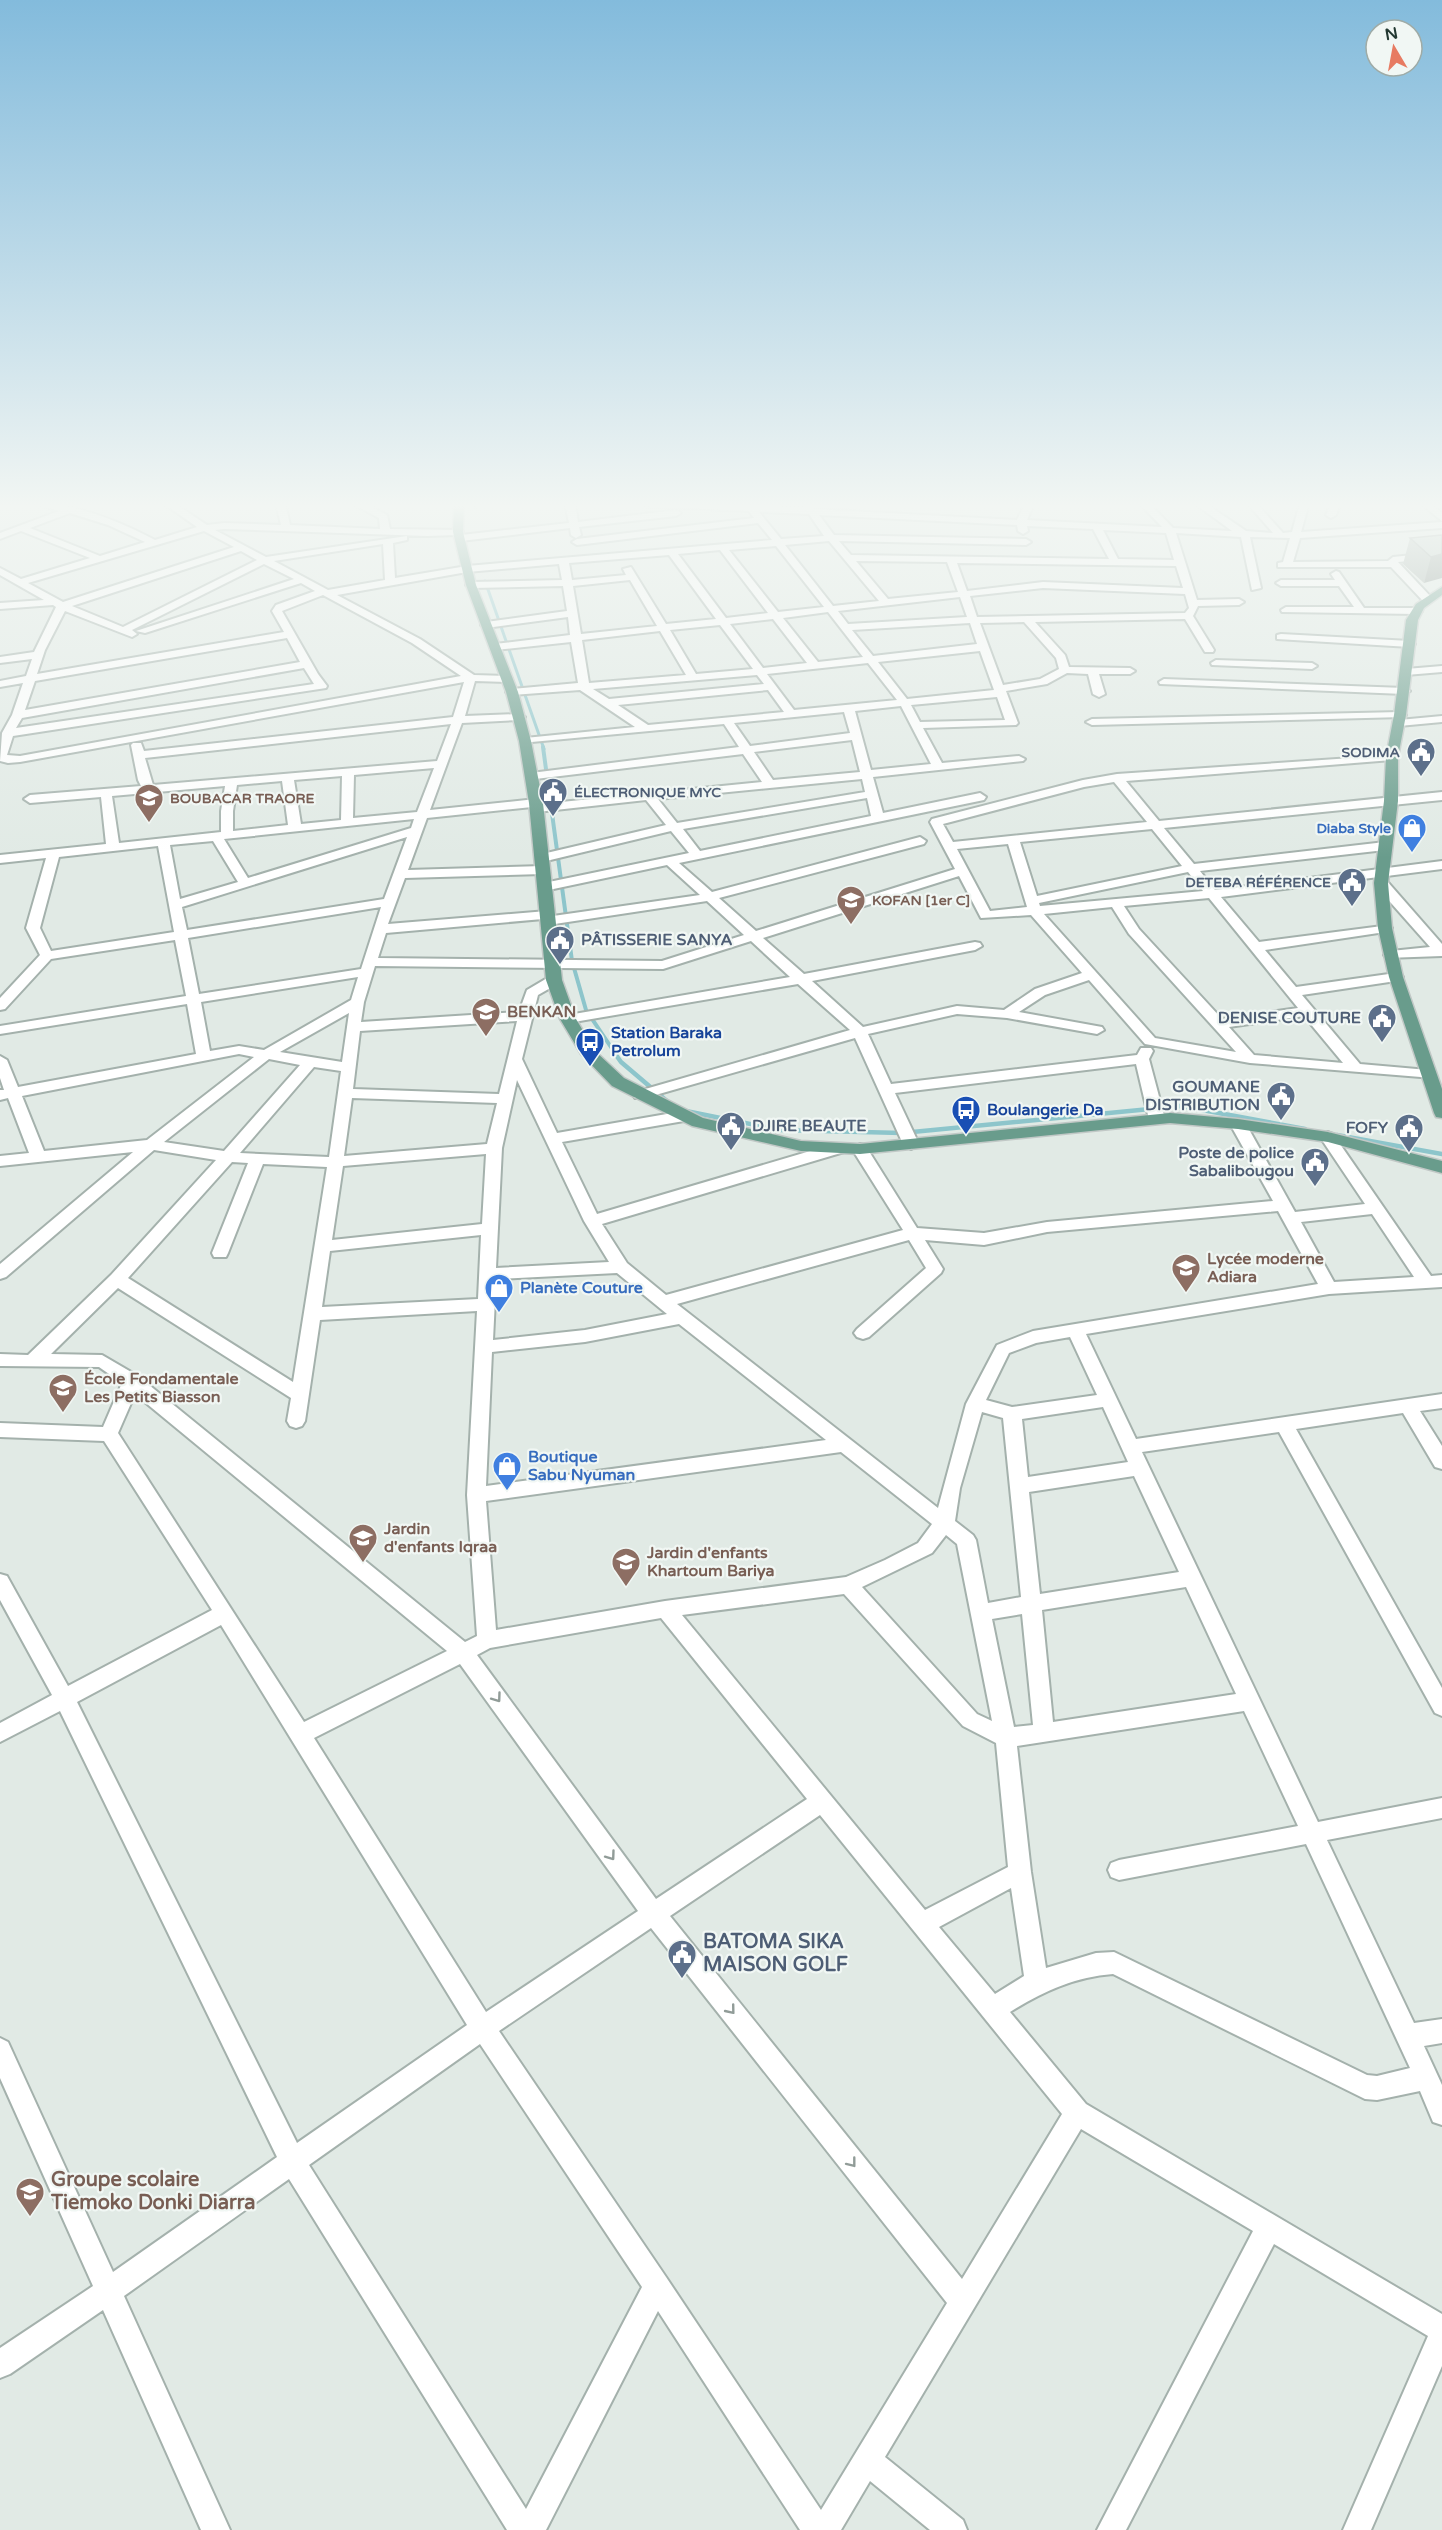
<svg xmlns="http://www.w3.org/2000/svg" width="1442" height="2530" font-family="'Varela Round',sans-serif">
<rect width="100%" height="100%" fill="#e1eae5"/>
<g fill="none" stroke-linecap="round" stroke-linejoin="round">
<!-- stream-far2 -->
<g stroke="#8dc5cb" stroke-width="3">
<polyline points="475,503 476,508"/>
<polyline points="485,581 544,749"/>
</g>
<!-- stream-far1 -->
<polyline stroke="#8dc5cb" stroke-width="4" points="543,747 572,961 586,1010 617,1056"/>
<!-- stream -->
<g stroke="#8dc5cb" stroke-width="4.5">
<polyline points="616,1055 621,1062 668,1102"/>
<polyline points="686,1111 780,1130 902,1133 1181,1106 1305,1129"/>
<polyline points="1337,1135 1442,1154"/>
</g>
<!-- minor casing -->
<g stroke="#a4b1ac" stroke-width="4">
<g id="minor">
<path d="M33,503C75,503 117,520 155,540L197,527L163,503H174L207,525L224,523L281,525L276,503H285L290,525L380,529L379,518L353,504L364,503L387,515L390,529L461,530L463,532L458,535L427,536L224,529L215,530L266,557L407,536V540L393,543L395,578L467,566L772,540L758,523L577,545L572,542L577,539L754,518L749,511L645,506L641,503H707L804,508L805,505L808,504L814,509L1017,520L1025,503H1034L1027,520L1162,527L1139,503H1149L1173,528L1232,531L1194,503H1205L1246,531L1273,533L1247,503H1256L1283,533L1292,532L1300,503H1309L1301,532L1442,522V528L1300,538L1293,562L1388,561L1393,557L1442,552V558L1398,562L1431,597V601H1423L1391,567H1278V563L1283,562L1290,538L1250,537L1261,588L1252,590L1241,537L1176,533L1197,600L1239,599L1244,602L1239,605L1198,606L1193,616L1214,650L1213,652H1205L1185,619L1035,622L1065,655L1069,667L1130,668L1135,671L1130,674H1099L1105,694L1099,697L1093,694L1088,674L1067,673L1047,684L1006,691L1018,723L1016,725L923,728L942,763L1019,756L1025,759L1023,761L873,777L883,813L980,793L986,797L984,800L679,863L712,892L920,837L926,841L924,844L719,898L756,931L955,869L930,822L932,819L1083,780L1117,774L1396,755L1398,757L1392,760L1126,781L1159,821L1442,792V800L1164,828L1194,864L1385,842L1391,846L1385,850L1200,871L1215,890L1442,861V869L1221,897L1259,942L1390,925L1392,928L1390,931L1385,932L1265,950L1296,987L1396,973L1401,974L1403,977L1401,980L1396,981L1302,995L1360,1064L1428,1070L1433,1072L1435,1075L1433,1078L1250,1063L1145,1044L1089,980L1045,995L1019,1012L1102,1027L1104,1030L1097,1034L1007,1018L957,1014L868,1034L891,1084L1137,1055L1141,1048H1151L1153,1051L1149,1059L1165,1119L1162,1122H1152L1149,1119L1136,1064L895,1093L919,1144L911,1149L903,1144L855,1038L645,1098H635L633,1095L635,1092L850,1030L798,984L568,1023L561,1019L568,1015L790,977L751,941L663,969L375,966L364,1002L361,1022L519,1012L527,990L549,977H559L561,980L559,983L538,995L522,1059L557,1133L684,1111L692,1116L684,1121L562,1142L597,1214L834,1144H844L847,1148L844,1152L602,1224L627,1263L666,1295L903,1230L852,1149L860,1144L865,1145L917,1228L984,1233L1047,1222L1273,1201L1230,1124L1238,1119L1246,1124L1295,1212L1365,1204L1320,1137L1328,1132L1333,1134L1431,1276L1442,1275V1287L1329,1294L1086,1334L1136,1439L1442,1394V1408L1420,1411L1442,1446V1469L1435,1467L1403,1413L1296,1429L1442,1688V1716L1435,1713L1279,1432L1142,1452L1318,1822L1442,1798V1818L1327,1840L1414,2023L1442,2019V2043L1424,2046L1442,2085V2125L1433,2122L1420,2091L1377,2100L1365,2099L1113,1974C1074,1977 1042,1992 1010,2012L1086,2104L1442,2314V2366L1371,2530H1343L1428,2336L1274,2244L1126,2530H1097L1253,2231L1081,2129L885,2457L963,2520L967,2530H930L870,2481L841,2530H800L658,2311L546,2530H507L289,2179L124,2296L230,2530H201L103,2310L10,2374L0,2378V2348L93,2286L0,2078V2038L8,2042L113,2272L277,2157L60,1711L0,1742V1723L52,1695L0,1600V1574L7,1576L68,1686L212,1610L104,1441L0,1437V1423L103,1427L122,1383L99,1367L0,1366V1354L28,1355L111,1275L216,1160L154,1150L6,1277L0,1279V1264L133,1152L0,1166V1156L29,1153L8,1098L0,1100V1090H4L0,1078V1056L7,1060L18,1087L196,1054L187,1004L0,1034V1026L186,996L175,940L51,959L5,1009L0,1010V998L40,955L26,928L46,858L0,863V855L106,844L101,797L30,803L24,799L30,795L141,786L138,780L131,745L133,743H141L144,751L453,717L464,682L20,762L8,763L0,761L2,733L12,715L23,683L0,687V681L26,676L32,659L0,663V657L34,652L56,607L53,605L0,609V603L44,600L0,575V568L21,579L90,558L21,531L0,539V533L59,511ZM759,512L809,514L824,536L781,539ZM70,513L108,525L145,542L100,556L30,528ZM819,515L1017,525L1018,531L1023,534L1028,531L1027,526L1093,529L1109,559L851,555L839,541L1026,545L1031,542L1026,539L834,535ZM1103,530L1166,533L1174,560L1118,559ZM204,531L234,547L63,602L28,583ZM829,541L879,601L833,606L785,545ZM383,544L385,580L328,590L274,561ZM776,546L824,607L778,612L729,550ZM720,550L768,613L726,618L678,554ZM241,551L257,560L123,627L72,606ZM669,555L716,619L666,624L631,567L623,569L626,575L572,580L569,563ZM856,561L947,562L958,592L888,599ZM957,563L1176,566L1183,588L1043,582L967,591ZM264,564L294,579L136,631L145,633L301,583L315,591L276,605L272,611L284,632L37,674L45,650L65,611L132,637L137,634L132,630ZM559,564L562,580L471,582L466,585L471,588L563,586L567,611L486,622L481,625L486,628L568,617L570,635L495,644L490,647L495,650L571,642L578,683L512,689L506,692L512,695L580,690L635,727L525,738L521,739V743L724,724L739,747L531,773L527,774V780L743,754L762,782L541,804L540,800L536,799L430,810L462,723L519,720L525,717L519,714L465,716L475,681L507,682L512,679L507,676L474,675L420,639L337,595L467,572ZM630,580L657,626L581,634L573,586ZM1043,588L1185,594L1189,608L1185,613L977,617L970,596ZM323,595L412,643L461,676L20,756L7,755L13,736L326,688L327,686L318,674L282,611ZM960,597L967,617L848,624L838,611ZM828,612L863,657L818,662L783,618ZM773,619L807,663L763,668L730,624ZM1024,622L1056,658L1059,669L1040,679L1003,685L980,623ZM970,623L977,644L873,656L852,630ZM720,625L753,669L696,674L670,630ZM660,631L686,675L589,683L582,640ZM287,638L300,662L25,710L35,681ZM980,651L994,690L907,699L878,662ZM868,663L897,700L794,710L767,674ZM304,668L314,684L16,728L22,718ZM757,675L764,684L609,699L593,689ZM768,690L784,712L648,725L618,705ZM997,697L1005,720L920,722L911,705ZM901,706L931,764L871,770L855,711ZM844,712L850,733L750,746L734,723ZM451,724L437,761L153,785L145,758ZM852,740L860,772L773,780L754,752ZM434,768L417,812L353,818L354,775ZM342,776L341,820L301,824L294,780ZM862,779L865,792L677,823L658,799ZM282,781L288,825L233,831V811L237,785ZM1114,782L1147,822L953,842L943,824L1084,787ZM225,786L221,811V832L119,843L112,796ZM867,798L871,816L700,851L683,829ZM646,800L666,825L538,855L536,858L542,862L671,831L689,853L544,883L538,887L544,891L667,865L700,895L553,916L552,912L547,911L388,924L405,878L543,874L549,870L543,866L408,870L427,818L532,807L533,811L537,812ZM414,819L411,828L248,878L224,839ZM1152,829L1182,866L1037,896L1020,842ZM407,837L384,899L187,930L182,907ZM213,841L238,882L180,899L170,845ZM1008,844L1027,907L990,911L957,849ZM158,846L174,932L51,951L40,928L59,857ZM1188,872L1203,891L1040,906L1039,903ZM959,876L981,918L1031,915L1082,973L1035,989L1004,1010L957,1006L863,1027L812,981L975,950L982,946L980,943L975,942L804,974L763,938ZM1209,898L1298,1008L1222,1019L1139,929L1124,906ZM707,901L744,935L662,961L378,958L386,933L543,919V924L548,925ZM381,907L361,969L199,994L188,938ZM1112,907L1129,934L1236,1052L1155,1038L1044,914ZM358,977L351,1000L264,1050L239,1046L210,1051L201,1002ZM349,1013L342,1062L280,1052ZM1304,1016L1343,1063L1254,1055L1229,1027ZM517,1021L499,1094L353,1089L360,1031ZM239,1054L254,1057L147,1140L44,1151L22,1096ZM269,1059L300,1065L224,1151L164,1142ZM314,1067L341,1071L329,1157L240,1153ZM517,1080L584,1221L609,1262L496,1268L502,1148ZM352,1098L497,1103L487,1144L344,1156ZM486,1154L482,1224L332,1240L343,1166ZM232,1162L248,1163L212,1253L214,1257H226L228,1253L263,1164L327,1167L293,1382L128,1278ZM1278,1211L1318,1284L1033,1331L997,1345L966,1404L938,1508L677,1304L909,1240L926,1268L857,1329L854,1333L857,1337L863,1339L869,1337L941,1273L943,1269L925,1240L984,1245L1047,1232ZM1372,1214L1414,1277L1334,1282L1301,1222ZM481,1235L478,1299L322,1307L330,1251ZM617,1273L667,1314L585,1330L493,1340L496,1279ZM118,1288L291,1398L287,1421L290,1426L296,1428L302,1426L305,1421L320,1320L477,1311L467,1495L477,1636L465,1642L138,1376L102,1355L51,1354ZM679,1324L826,1440L486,1486L492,1352L585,1342ZM1070,1337L1097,1395L1012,1407L986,1400L1009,1353L1036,1343ZM135,1394L447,1651L304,1722L118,1433ZM1103,1407L1128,1462L1028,1477L1022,1419ZM982,1412L1003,1418L1021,1597L988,1603L976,1540L973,1535L955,1521L960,1488ZM841,1452L932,1524L918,1543L885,1560L846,1577L665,1601L496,1630L486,1501ZM1134,1476L1179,1572L1040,1594L1029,1492ZM946,1535L957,1544L992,1721L977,1714L862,1587L932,1553ZM1186,1587L1236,1694L1053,1722L1042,1610ZM844,1594L963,1726L996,1743L1008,1867L925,1910L682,1615ZM1022,1614L1033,1725L1014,1727L992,1619ZM661,1618L807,1799L656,1899L477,1655L490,1648ZM221,1625L467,2025L297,2143L77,1702ZM460,1664L638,1911L486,2012L314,1738ZM1244,1711L1298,1826L1119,1860L1111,1863L1108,1870L1111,1877L1119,1880L1306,1844L1410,2068L1377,2076L1367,2075L1114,1952L1096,1953L1046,1968L1031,1872L1017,1746ZM820,1815L1062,2114L962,2279L670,1916ZM1011,1888L1024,1976L995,1994L939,1927ZM651,1928L947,2303L821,2510L666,2277L499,2031ZM480,2044L642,2287L526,2509L309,2165Z"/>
<polygon points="565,503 575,503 578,522 676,510 681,513 676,516 579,527 581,535 576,538 571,535 570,528 461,541 456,538 461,535 569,523"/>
<polygon points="1331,503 1340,503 1336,515 1331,518 1326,515"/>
<polygon points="1420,503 1430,503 1442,513 1442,521"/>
<polygon points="1336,571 1339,572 1364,608 1417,608 1422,611 1417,614 1282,612 1281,610 1286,607 1354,607 1339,586 1281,586 1276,583 1281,580 1335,580 1331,574"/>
<polygon points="1281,634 1410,641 1415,644 1410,647 1277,639 1277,635"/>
<polygon points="1216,660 1312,663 1317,666 1312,669 1212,665 1211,663"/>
<polygon points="1442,666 1442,672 1406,675 1401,672 1406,669"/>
<polygon points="1164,679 1404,688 1410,691 1404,694 1160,684 1159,682"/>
<polygon points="1400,712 1406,715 1404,717 1092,725 1086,722 1092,719"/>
<polygon points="1442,716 1442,722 1399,726 1393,723 1399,720"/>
<polygon points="1381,879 1386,880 1442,944 1442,956 1386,958 1384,955 1386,952 1391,951 1430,947 1376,886 1375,883 1376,880"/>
</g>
</g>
<!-- major casing -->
<g stroke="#c1c8c6" stroke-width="3">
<g id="major">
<polygon points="454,503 464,503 463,532 476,585 518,692 531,741 543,803 562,980 576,1019 595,1051 624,1078 703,1118 801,1141 860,1144 1170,1113 1238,1119 1328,1132 1442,1161 1442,1173 1328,1142 1238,1129 1170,1123 860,1154 801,1151 692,1126 612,1086 581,1054 560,1019 546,980 529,803 519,741 506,692 466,585 453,532"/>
<polygon points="1442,587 1442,595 1424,608 1418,620 1406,715 1398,757 1398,801 1388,883 1392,928 1403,977 1442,1089 1442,1118 1436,1117 1434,1113 1389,977 1378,928 1374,883 1384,801 1386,757 1394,715 1406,620 1416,604"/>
</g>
</g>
<!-- minor -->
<use href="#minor" fill="#fff" fill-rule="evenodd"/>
<!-- major -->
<use href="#major" fill="#699c8c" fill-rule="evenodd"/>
</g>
<!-- wall -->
<polygon fill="#9da9a3" points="1442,535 1424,583 1403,564 1410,538"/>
<!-- shaded-wall -->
<polygon fill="#7f8a85" points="1442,554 1442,578 1424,583 1431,557"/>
<!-- building -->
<polygon fill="#b6c5be" stroke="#7f8a85" stroke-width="1.5" points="1442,535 1442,554 1431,557 1410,538"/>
<!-- one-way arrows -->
<defs><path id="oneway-chevron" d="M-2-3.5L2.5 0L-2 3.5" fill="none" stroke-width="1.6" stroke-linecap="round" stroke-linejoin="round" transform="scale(1.5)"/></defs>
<g stroke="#919c98">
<use href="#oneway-chevron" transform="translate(497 1698) rotate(54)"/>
<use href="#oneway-chevron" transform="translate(611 1856) rotate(54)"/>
<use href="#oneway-chevron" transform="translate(731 2010) rotate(51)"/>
<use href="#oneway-chevron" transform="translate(852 2163) rotate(52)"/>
</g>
<!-- sky -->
<linearGradient id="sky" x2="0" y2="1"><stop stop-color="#83bbdc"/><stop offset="0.59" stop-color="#f2f6f3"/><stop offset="1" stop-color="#f2f6f3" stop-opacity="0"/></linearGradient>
<rect width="1442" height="858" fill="url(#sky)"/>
<!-- icons -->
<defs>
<g id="civic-pin" transform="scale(1.5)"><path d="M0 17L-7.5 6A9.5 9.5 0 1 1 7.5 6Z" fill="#5c6f8a" stroke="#f1f7f4"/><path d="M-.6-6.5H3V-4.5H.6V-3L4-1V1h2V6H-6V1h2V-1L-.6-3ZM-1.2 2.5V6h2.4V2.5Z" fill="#fff"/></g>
<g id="school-pin" transform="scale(1.5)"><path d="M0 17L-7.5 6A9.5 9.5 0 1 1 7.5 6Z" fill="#8d6e63" stroke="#f1f7f4"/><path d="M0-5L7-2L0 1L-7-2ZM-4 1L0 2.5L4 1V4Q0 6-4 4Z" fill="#fff"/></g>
<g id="shop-pin" transform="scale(1.5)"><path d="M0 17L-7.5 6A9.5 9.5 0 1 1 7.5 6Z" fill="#3f7fe0" stroke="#f1f7f4"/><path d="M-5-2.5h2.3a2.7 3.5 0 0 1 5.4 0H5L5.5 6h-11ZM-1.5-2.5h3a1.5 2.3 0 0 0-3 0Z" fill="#fff"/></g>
<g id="bus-pin" transform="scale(1.5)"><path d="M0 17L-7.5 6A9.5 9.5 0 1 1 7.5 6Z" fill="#1a4fb4" stroke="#f1f7f4"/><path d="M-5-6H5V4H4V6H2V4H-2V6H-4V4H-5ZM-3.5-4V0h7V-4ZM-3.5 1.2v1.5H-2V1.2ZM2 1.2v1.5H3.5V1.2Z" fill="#fff"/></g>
</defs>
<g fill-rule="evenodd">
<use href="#civic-pin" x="1421" y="752"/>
<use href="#civic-pin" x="553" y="792"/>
<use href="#school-pin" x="149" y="798"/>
<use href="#shop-pin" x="1412" y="828"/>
<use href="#civic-pin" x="1352" y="882"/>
<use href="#school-pin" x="851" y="900"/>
<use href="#civic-pin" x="560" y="940"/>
<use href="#school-pin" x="486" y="1012"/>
<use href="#civic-pin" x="1382" y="1018"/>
<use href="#bus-pin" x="590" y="1042"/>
<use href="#civic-pin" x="1281" y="1096"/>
<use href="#bus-pin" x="966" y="1110"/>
<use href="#civic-pin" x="731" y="1126"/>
<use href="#civic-pin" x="1409" y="1128"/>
<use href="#civic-pin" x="1315" y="1162"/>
<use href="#school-pin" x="1186" y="1268"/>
<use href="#shop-pin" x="499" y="1288"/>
<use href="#school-pin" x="63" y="1388"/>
<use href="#shop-pin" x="507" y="1466"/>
<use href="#school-pin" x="363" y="1538"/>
<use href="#school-pin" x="626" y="1562"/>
<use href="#civic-pin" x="682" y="1954"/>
<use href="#school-pin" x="30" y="2192"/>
</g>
<g text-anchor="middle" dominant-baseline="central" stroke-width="4.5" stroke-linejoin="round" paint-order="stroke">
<!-- far-service labels -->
<g font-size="14" font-weight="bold" fill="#4e5e75" stroke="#f1f7f4" text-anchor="end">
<text x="1400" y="752">SODIMA</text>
<text x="574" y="792" text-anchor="start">ÉLECTRONIQUE MYC</text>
<text x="1331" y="882">DETEBA RÉFÉRENCE</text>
</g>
<!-- far-education labels -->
<g font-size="14" font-weight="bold" fill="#785e54" stroke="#f1f7f4" text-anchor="start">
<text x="170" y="798">BOUBACAR TRAORE</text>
<text x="872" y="900">KOFAN [1er C]</text>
</g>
<!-- far-shop labels -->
<g font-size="14" font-weight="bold" fill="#366cbe" stroke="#f1f7f4" text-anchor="end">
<text x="1391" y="828">Diaba Style</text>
</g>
<!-- service labels -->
<g font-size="16" font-weight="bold" fill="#4e5e75" stroke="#f1f7f4" text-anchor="end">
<text x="581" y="940" text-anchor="start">PÂTISSERIE SANYA</text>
<text x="1361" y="1018">DENISE COUTURE</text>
<text x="1260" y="1087">GOUMANE<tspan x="1260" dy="18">DISTRIBUTION</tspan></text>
<text x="752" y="1126" text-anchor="start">DJIRE BEAUTE</text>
<text x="1388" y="1128">FOFY</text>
<text x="1294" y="1153">Poste de police<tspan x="1294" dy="18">Sabalibougou</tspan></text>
</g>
<!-- education labels -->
<g font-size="16" font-weight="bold" fill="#785e54" stroke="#f1f7f4" text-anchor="start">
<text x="507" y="1012">BENKAN</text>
<text x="1207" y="1259">Lycée moderne<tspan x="1207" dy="18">Adiara</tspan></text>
<text x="84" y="1379">École Fondamentale<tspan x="84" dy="18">Les Petits Biasson</tspan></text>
<text x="384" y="1529">Jardin<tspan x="384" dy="18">d'enfants Iqraa</tspan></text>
<text x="647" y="1553">Jardin d'enfants<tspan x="647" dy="18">Khartoum Bariya</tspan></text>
</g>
<!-- transit labels -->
<g font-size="16" font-weight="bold" fill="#164399" stroke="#f1f7f4" text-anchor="start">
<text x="611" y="1033">Station Baraka<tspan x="611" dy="18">Petrolum</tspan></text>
<text x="987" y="1110">Boulangerie Da</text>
</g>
<!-- shop labels -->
<g font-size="16" font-weight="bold" fill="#366cbe" stroke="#f1f7f4" text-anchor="start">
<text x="520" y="1288">Planète Couture</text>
<text x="528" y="1457">Boutique<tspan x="528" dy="18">Sabu Nyuman</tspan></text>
</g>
<!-- near-service labels -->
<g font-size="20" font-weight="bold" fill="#4e5e75" stroke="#f1f7f4" text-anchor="start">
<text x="703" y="1942">BATOMA SIKA<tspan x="703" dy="23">MAISON GOLF</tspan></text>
</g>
<!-- near-education labels -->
<g font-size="20" font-weight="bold" fill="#785e54" stroke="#f1f7f4" text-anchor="start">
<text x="51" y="2180">Groupe scolaire<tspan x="51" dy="23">Tiemoko Donki Diarra</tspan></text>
</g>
</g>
<!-- north arrow -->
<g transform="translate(1394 48) rotate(350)"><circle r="28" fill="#f1f7f4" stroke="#9faba6" stroke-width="1.5"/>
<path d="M0-4.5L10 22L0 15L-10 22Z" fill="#e77b62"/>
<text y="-9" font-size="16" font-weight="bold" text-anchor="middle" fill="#233932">N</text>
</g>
</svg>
